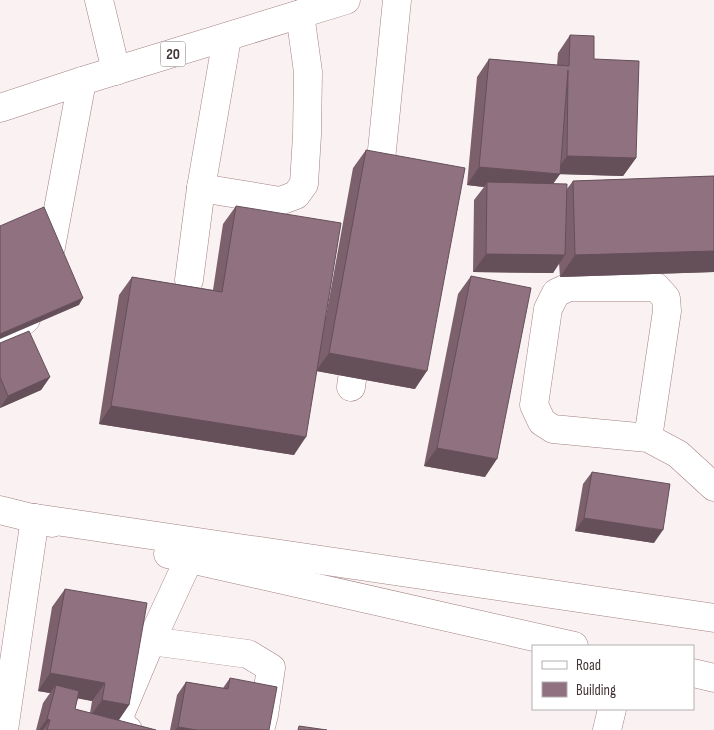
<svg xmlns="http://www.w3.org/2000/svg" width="714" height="730" font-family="'Sofia Sans Condensed',sans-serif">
<rect width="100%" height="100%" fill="#faf2f2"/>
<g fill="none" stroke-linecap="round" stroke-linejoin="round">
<!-- minor casing -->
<g stroke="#a48083" stroke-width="29">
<g id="minor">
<polyline points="99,0 116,71"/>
<polyline points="201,188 280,201 296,195 304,184 307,135 308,72 300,14"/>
<polyline points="378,190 397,0"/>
<polyline points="44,268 51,247 82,81"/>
<polyline points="189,280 201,188 227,38"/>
<polyline points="0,340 26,319 29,311"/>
<polyline points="351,387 357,342"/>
<polyline points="648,438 667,311 666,298 656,287 569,287 556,293 548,309 534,405 542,422 553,429 648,438 678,454 714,487"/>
<polyline points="151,641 248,654 271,668 264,715 260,730"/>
<polyline points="4,730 35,518"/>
<polyline points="128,730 125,729 119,717 151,641 189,559"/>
<polyline points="607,730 612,709"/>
</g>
</g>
<!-- major casing -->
<g stroke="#a48083" stroke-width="29">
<g id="major">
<polyline points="0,510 52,523"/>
<polyline points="35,518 714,618"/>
<polyline points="168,554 574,646"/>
<polyline points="693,673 714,678"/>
</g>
</g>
<!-- highway casing -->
<g stroke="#a48083" stroke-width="29">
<polyline id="highway" points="0,108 82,81 346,0"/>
</g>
<!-- minor -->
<use href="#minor" stroke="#fff" stroke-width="28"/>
<!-- major -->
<use href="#major" stroke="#fff" stroke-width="28"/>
<!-- highway -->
<use href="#highway" stroke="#fff" stroke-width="28"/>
</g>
<!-- wall -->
<g fill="#7c616d" fill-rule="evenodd">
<polygon points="570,35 594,59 636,158 623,176 560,174 553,184 566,190 573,181 714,176 714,272 560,277 559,263 553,273 473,272 474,200 484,187 467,185 477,77 489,59 557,65 558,53"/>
<polygon points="366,150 415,389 317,371 294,455 99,424 119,295 132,277 213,290 223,224 236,206 326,316 353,168"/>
<polygon points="471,276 485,477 424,466 458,294"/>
<polygon points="0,343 50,377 41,390 0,408"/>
<polygon points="592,472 654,543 575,531 583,484"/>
<path d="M65,589L129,705L118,720L156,730H36L43,703L50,693L38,691L52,607ZM78,698L92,701L90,713L75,709Z"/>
<polygon points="230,678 269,730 170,730 177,695 186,682 223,688"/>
</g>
<!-- shaded-wall -->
<g fill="#654f59">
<polygon points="567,156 636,158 623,176 556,174 560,174 547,192 487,182 484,187 467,185 479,167 554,174"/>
<polygon points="714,251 714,272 560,277 575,255"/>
<polygon points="486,254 565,255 553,273 473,272"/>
<polygon points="83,298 79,305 0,339 0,334"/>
<polygon points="329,353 427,371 415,389 316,371"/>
<polygon points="50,377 41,390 0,408 8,396"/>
<polygon points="111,406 306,437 294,455 99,424"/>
<polygon points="437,448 497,459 485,477 424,466"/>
<polygon points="584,518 663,530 654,543 575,531"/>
<polygon points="50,673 105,683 92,701 53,694 56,685 50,693 38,691"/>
<polygon points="102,700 129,705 117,723 89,718"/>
<polygon points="47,719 50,720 43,730 39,730"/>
<polygon points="178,727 197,730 175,730"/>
</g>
<!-- building -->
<g fill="#90717f" stroke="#654f59">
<polygon points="570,35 594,36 594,59 639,61 636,158 567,156 568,70 560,174 479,167 489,59 569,66"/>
<polygon points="366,150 465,168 427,371 329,353"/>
<polygon points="714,176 714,251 575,255 573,181"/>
<polygon points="487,182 567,184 565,255 486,254"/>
<polygon points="236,206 341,223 306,437 111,406 132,277 222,292"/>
<polygon points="44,207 83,298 0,334 0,226"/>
<polygon points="471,276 531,288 497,459 437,448"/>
<polygon points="29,331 50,377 8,396 0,377 0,343"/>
<polygon points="592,472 670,484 663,530 584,518"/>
<polygon points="65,589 147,603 129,705 102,700 105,683 50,673"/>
<polygon points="230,678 277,687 269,730 197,730 178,727 186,682 228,689"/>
<polygon points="56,685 79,691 75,709 156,730 47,730 50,720 47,719"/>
<polygon points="299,726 327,730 298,730"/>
</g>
<g text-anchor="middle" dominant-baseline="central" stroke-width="5" stroke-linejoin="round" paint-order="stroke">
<!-- shield labels -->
<rect fill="#fff" stroke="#7c7272" stroke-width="1" x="160.5" y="41.5" width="25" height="25" rx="4"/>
<g font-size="15" font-weight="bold" fill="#443536">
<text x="173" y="54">20</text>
</g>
</g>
<!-- legend -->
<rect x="532" y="645" width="162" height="65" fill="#ffffff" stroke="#b4aeaf"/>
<rect x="542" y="661" width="25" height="8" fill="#ffffff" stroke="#b4aeaf"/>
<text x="576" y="670" font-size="15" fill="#443536">Road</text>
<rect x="542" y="682" width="25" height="15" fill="#90717f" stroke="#b4aeaf"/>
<text x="576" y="695" font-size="15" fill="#443536">Building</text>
</svg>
